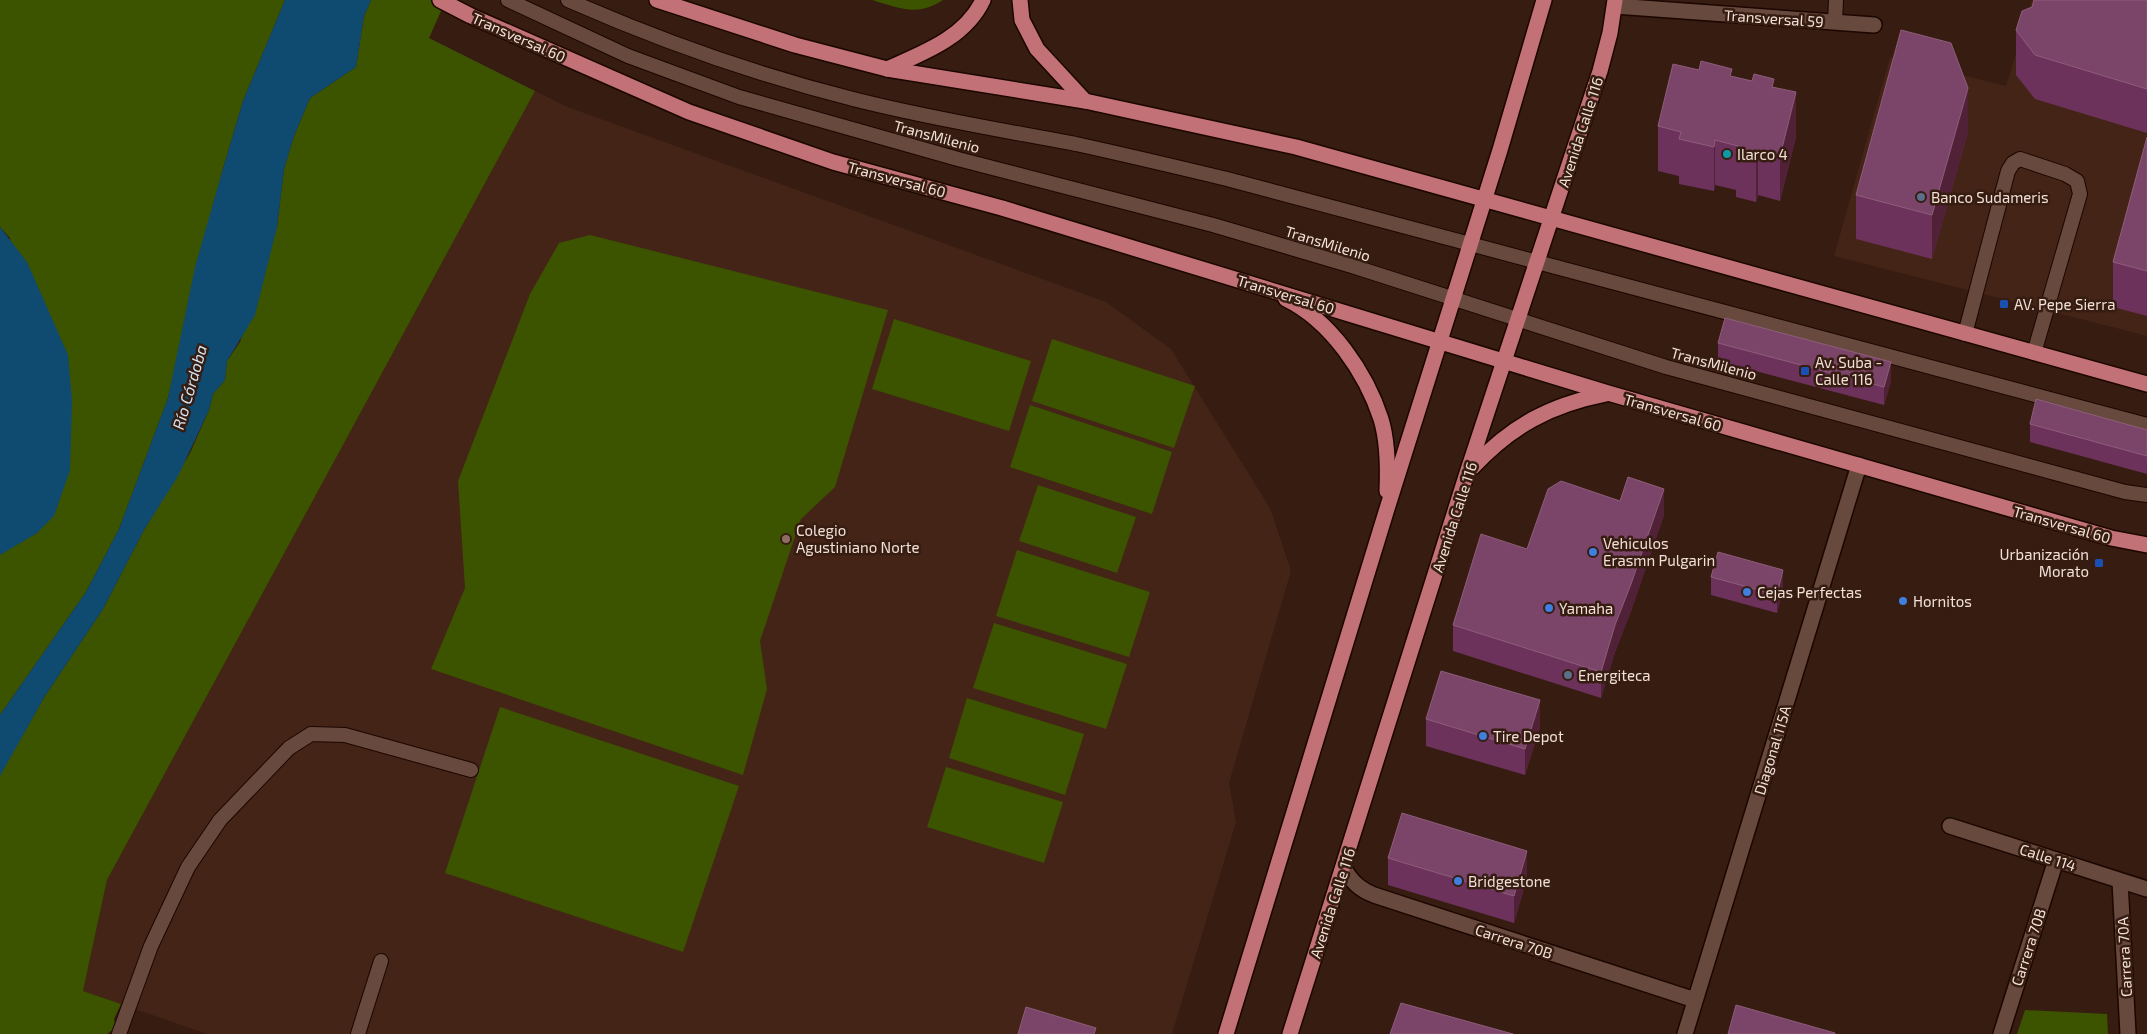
<svg xmlns="http://www.w3.org/2000/svg" width="2147" height="1034" font-family="'Exo 2',sans-serif">
<rect width="100%" height="100%" fill="#361c11"/>
<!-- built -->
<g fill="#442416">
<polygon points="2032,0 2147,0 2147,336 1834,256 1890,57 2006,86"/>
<polygon points="535,91 565,106 1106,302 1171,349 1270,508 1291,571 1229,783 1236,822 1172,1034 207,1034 83,991 107,880"/>
</g>
<!-- green -->
<g fill="#3c5300">
<polygon points="0,0 285,0 243,101 222,172 168,398 119,529 86,592 0,715 0,552 37,533 10,238 0,227"/>
<polygon points="371,0 446,0 429,38 535,91 107,880 83,991 121,1004 114,1019 116,1027 107,1034 0,1034 0,774 45,696 103,609 144,530 190,453 209,410 213,394 225,380 227,361 240,342 277,227 284,169 294,136 310,98 356,67 364,16"/>
<path d="M872,0H943C917,17 899,8 872,0Z"/>
<polygon points="590,235 888,310 835,487 801,519 760,641 767,689 743,775 431,669 465,588 458,481 530,294 559,243"/>
<polygon points="894,319 1031,361 1009,431 872,389"/>
<polygon points="1052,339 1195,386 1174,448 1032,401"/>
<polygon points="1030,405 1172,452 1152,514 1010,467"/>
<polygon points="1038,485 1136,517 1117,573 1019,541"/>
<polygon points="1017,550 1150,592 1129,657 996,616"/>
<polygon points="994,623 1127,664 1106,729 973,688"/>
<polygon points="967,698 1084,734 1065,795 949,758"/>
<polygon points="500,707 739,786 683,952 445,873"/>
<polygon points="946,767 1063,802 1044,863 927,827"/>
<polygon points="2025,1010 2107,1014 2108,1034 2017,1034"/>
</g>
<!-- water -->
<g fill="#0f4a70">
<polygon points="285,0 371,0 364,16 356,67 310,98 294,136 284,169 277,227 255,315 227,361 225,380 213,394 209,410 178,476 144,530 103,609 45,696 0,776 0,715 86,592 119,529 168,398 195,267 222,172 243,101"/>
<polygon points="0,227 27,262 68,355 72,401 70,470 54,516 37,533 0,555"/>
</g>
<g fill="none" stroke-linecap="round" stroke-linejoin="round">
<!-- lane casing -->
<g stroke="#1c0600" stroke-width="16">
<g id="lane">
<polyline points="508,0 628,56 739,97 958,159 1213,225 1352,266 1666,367 2125,492 2147,495"/>
<path d="M568,0C661,41 754,74 853,99C927,118 1002,130 1076,144C1126,155 1177,167 1227,179L2147,425"/>
<polyline points="1835,22 1836,0"/>
<polyline points="1965,334 2008,171 2013,163 2020,159 2065,174 2077,181 2080,194 2034,353"/>
<polyline points="119,1034 151,946 188,867 220,820 289,748 311,734 345,735 471,770"/>
<polyline points="358,1034 381,961"/>
</g>
</g>
<!-- street casing -->
<g stroke="#1c0600" stroke-width="18">
<g id="street">
<polyline points="1615,6 1874,25"/>
<polyline points="1950,826 2147,889"/>
<path d="M1343,867C1352,882 1359,889 1374,895L1695,1000"/>
<polyline points="2120,881 2128,1034"/>
<polyline points="2001,1034 2056,860"/>
</g>
</g>
<!-- secondary casing -->
<g stroke="#1c0600" stroke-width="18">
<polyline id="secondary" points="1685,1034 1859,465"/>
</g>
<!-- primary casing -->
<g stroke="#1c0600" stroke-width="18">
<g id="primary">
<polyline points="440,0 471,16 689,112 833,162 1002,208 1608,393 2111,538 2147,545"/>
<polyline points="657,0 795,45 887,69 1085,101 1296,147 2147,384"/>
<polyline points="1020,0 1022,20 1037,49 1085,101"/>
<path d="M887,69C923,53 965,38 983,0"/>
<path d="M1286,299C1331,321 1366,373 1381,419C1388,442 1388,468 1387,491"/>
<path d="M1472,468C1511,426 1550,405 1606,394"/>
<polyline points="1226,1034 1386,512 1500,150 1544,0"/>
<polyline points="1290,1034 1467,473 1600,71 1610,33 1615,0"/>
</g>
</g>
<!-- lane -->
<use href="#lane" stroke="#674a3d" stroke-width="14"/>
<!-- street -->
<use href="#street" stroke="#674a3d" stroke-width="15"/>
<!-- secondary -->
<use href="#secondary" stroke="#674a3d" stroke-width="15"/>
<!-- primary -->
<use href="#primary" stroke="#c27276" stroke-width="15"/>
</g>
<!-- wall -->
<g fill="#6d325b">
<polygon points="2147,0 2147,133 2035,99 2016,75 2016,30"/>
<polygon points="1699,70 1732,76 1774,87 1796,137 1780,201 1758,195 1756,202 1736,197 1736,190 1715,185 1714,191 1679,184 1679,176 1658,171 1658,126"/>
<polygon points="1968,132 1932,259 1856,239 1856,195"/>
<polygon points="2147,137 2147,316 2113,307 2113,262"/>
<polygon points="1718,343 1891,381 1884,405 1718,361"/>
<polygon points="2030,424 2147,430 2147,474 2030,442"/>
<polygon points="1664,515 1631,611 1615,652 1601,698 1453,651 1453,625"/>
<polygon points="1711,577 1783,589 1777,613 1711,595"/>
<polygon points="1426,719 1540,727 1525,775 1426,746"/>
<polygon points="1388,858 1527,878 1514,923 1388,885"/>
</g>
<!-- shaded-wall -->
<g fill="#512138">
<polygon points="1968,88 1968,132 1932,259 1932,215"/>
<polygon points="1796,92 1796,137 1780,201 1780,156"/>
<polygon points="1715,140 1715,185 1714,191 1714,147"/>
<polygon points="1758,151 1758,195 1756,202 1756,157"/>
<polygon points="1891,362 1891,381 1884,405 1884,387"/>
<polygon points="1664,489 1664,515 1631,611 1615,652 1601,698 1601,672 1615,625"/>
<polygon points="1783,570 1783,589 1777,613 1777,595"/>
<polygon points="1540,700 1540,727 1525,775 1525,749"/>
<polygon points="1527,851 1527,878 1514,923 1514,896"/>
</g>
<!-- building -->
<g fill="#7b4569" stroke="#8e5d7a">
<polygon points="2034,0 2147,0 2147,89 2035,55 2016,30 2022,11 2032,7"/>
<polygon points="1901,30 1951,43 1968,88 1932,215 1856,195"/>
<polygon points="1701,61 1732,69 1730,76 1752,81 1754,74 1774,79 1772,87 1796,92 1780,156 1758,151 1756,157 1736,153 1738,146 1715,140 1714,147 1679,139 1681,132 1658,126 1673,64 1699,70"/>
<polygon points="2147,137 2147,271 2113,262"/>
<polygon points="1725,318 1891,362 1884,387 1718,343"/>
<polygon points="2036,399 2147,430 2147,456 2030,424"/>
<polygon points="1628,477 1664,489 1631,584 1615,625 1601,672 1453,625 1481,534 1527,549 1548,489 1561,481 1620,501"/>
<polygon points="1718,552 1783,570 1777,595 1711,577"/>
<polygon points="1441,671 1540,700 1525,749 1426,719"/>
<polygon points="1402,813 1527,851 1514,896 1388,858"/>
<polygon points="1401,1003 1513,1034 1390,1034"/>
<polygon points="1736,1005 1835,1033 1835,1034 1728,1034"/>
<polygon points="1026,1007 1096,1028 1094,1034 1018,1034"/>
</g>
<!-- markers -->
<circle fill="#0f9aa8" stroke="#361c11" stroke-width="2" cx="1727" cy="154" r="5"/>
<g fill="#5c6f8a" stroke="#361c11" stroke-width="2">
<circle cx="1921" cy="197" r="5"/>
<circle cx="1568" cy="675" r="5"/>
</g>
<g fill="#1a4fb4" stroke="#361c11" stroke-width="2">
<rect x="1999" y="299" width="10" height="10" rx="2.5"/>
<rect x="1800" y="366" width="10" height="10" rx="2.5"/>
<rect x="2094" y="558" width="10" height="10" rx="2.5"/>
</g>
<circle fill="#8d6e63" stroke="#361c11" stroke-width="2" cx="786" cy="539" r="5"/>
<g fill="#3f7fe0" stroke="#361c11" stroke-width="2">
<circle cx="1593" cy="552" r="5"/>
<circle cx="1747" cy="592" r="5"/>
<circle cx="1903" cy="601" r="5"/>
<circle cx="1549" cy="608" r="5"/>
<circle cx="1483" cy="736" r="5"/>
<circle cx="1458" cy="881" r="5"/>
</g>
<g text-anchor="middle" dominant-baseline="central" stroke-width="5" stroke-linejoin="round" paint-order="stroke">
<!-- street labels -->
<g font-size="15" fill="#f2e0d8" stroke="#361c11">
<text transform="translate(1774 18) rotate(4)">Transversal 59</text>
<text transform="translate(519 37) rotate(24)">Transversal 60</text>
<text transform="translate(1580 132) rotate(-72)">Avenida Calle 116</text>
<text transform="translate(937 136) rotate(15)">TransMilenio</text>
<text transform="translate(897 179) rotate(15)">Transversal 60</text>
<text transform="translate(1328 243) rotate(17)">TransMilenio</text>
<text transform="translate(1286 294) rotate(17)">Transversal 60</text>
<text transform="translate(1714 363) rotate(15)">TransMilenio</text>
<text transform="translate(1673 412) rotate(16)">Transversal 60</text>
<text transform="translate(1454 517) rotate(-72)">Avenida Calle 116</text>
<text transform="translate(2062 524) rotate(16)">Transversal 60</text>
<text transform="translate(1772 750) rotate(-73)">Diagonal 115A</text>
<text transform="translate(2048 857) rotate(18)">Calle 114</text>
<text transform="translate(1332 903) rotate(-72)">Avenida Calle 116</text>
<text transform="translate(1514 941) rotate(18)">Carrera 70B</text>
<text transform="translate(2028 947) rotate(-72)">Carrera 70B</text>
<text transform="translate(2124 957) rotate(-93)">Carrera 70A</text>
</g>
<!-- poi labels -->
<g font-size="15" fill="#f2e0d8" stroke="#361c11" text-anchor="start">
<text x="1737" y="154">Ilarco 4</text>
<text x="1931" y="197">Banco Sudameris</text>
<text x="2014" y="304">AV. Pepe Sierra</text>
<text x="1815" y="362">Av. Suba -<tspan x="1815" dy="17">Calle 116</tspan></text>
<text x="796" y="530">Colegio<tspan x="796" dy="17">Agustiniano Norte</tspan></text>
<text x="1603" y="543">Vehiculos<tspan x="1603" dy="17">Erasmn Pulgarin</tspan></text>
<text x="2089" y="554" text-anchor="end">Urbanización<tspan x="2089" dy="17">Morato</tspan></text>
<text x="1757" y="592">Cejas Perfectas</text>
<text x="1913" y="601">Hornitos</text>
<text x="1559" y="608">Yamaha</text>
<text x="1578" y="675">Energiteca</text>
<text x="1493" y="736">Tire Depot</text>
<text x="1468" y="881">Bridgestone</text>
</g>
<!-- water labels -->
<g font-size="16" font-style="italic" fill="#d4e6f5" stroke="#361c11">
<text transform="translate(189 387) rotate(-74)">Río Córdoba</text>
</g>
</g>
</svg>
